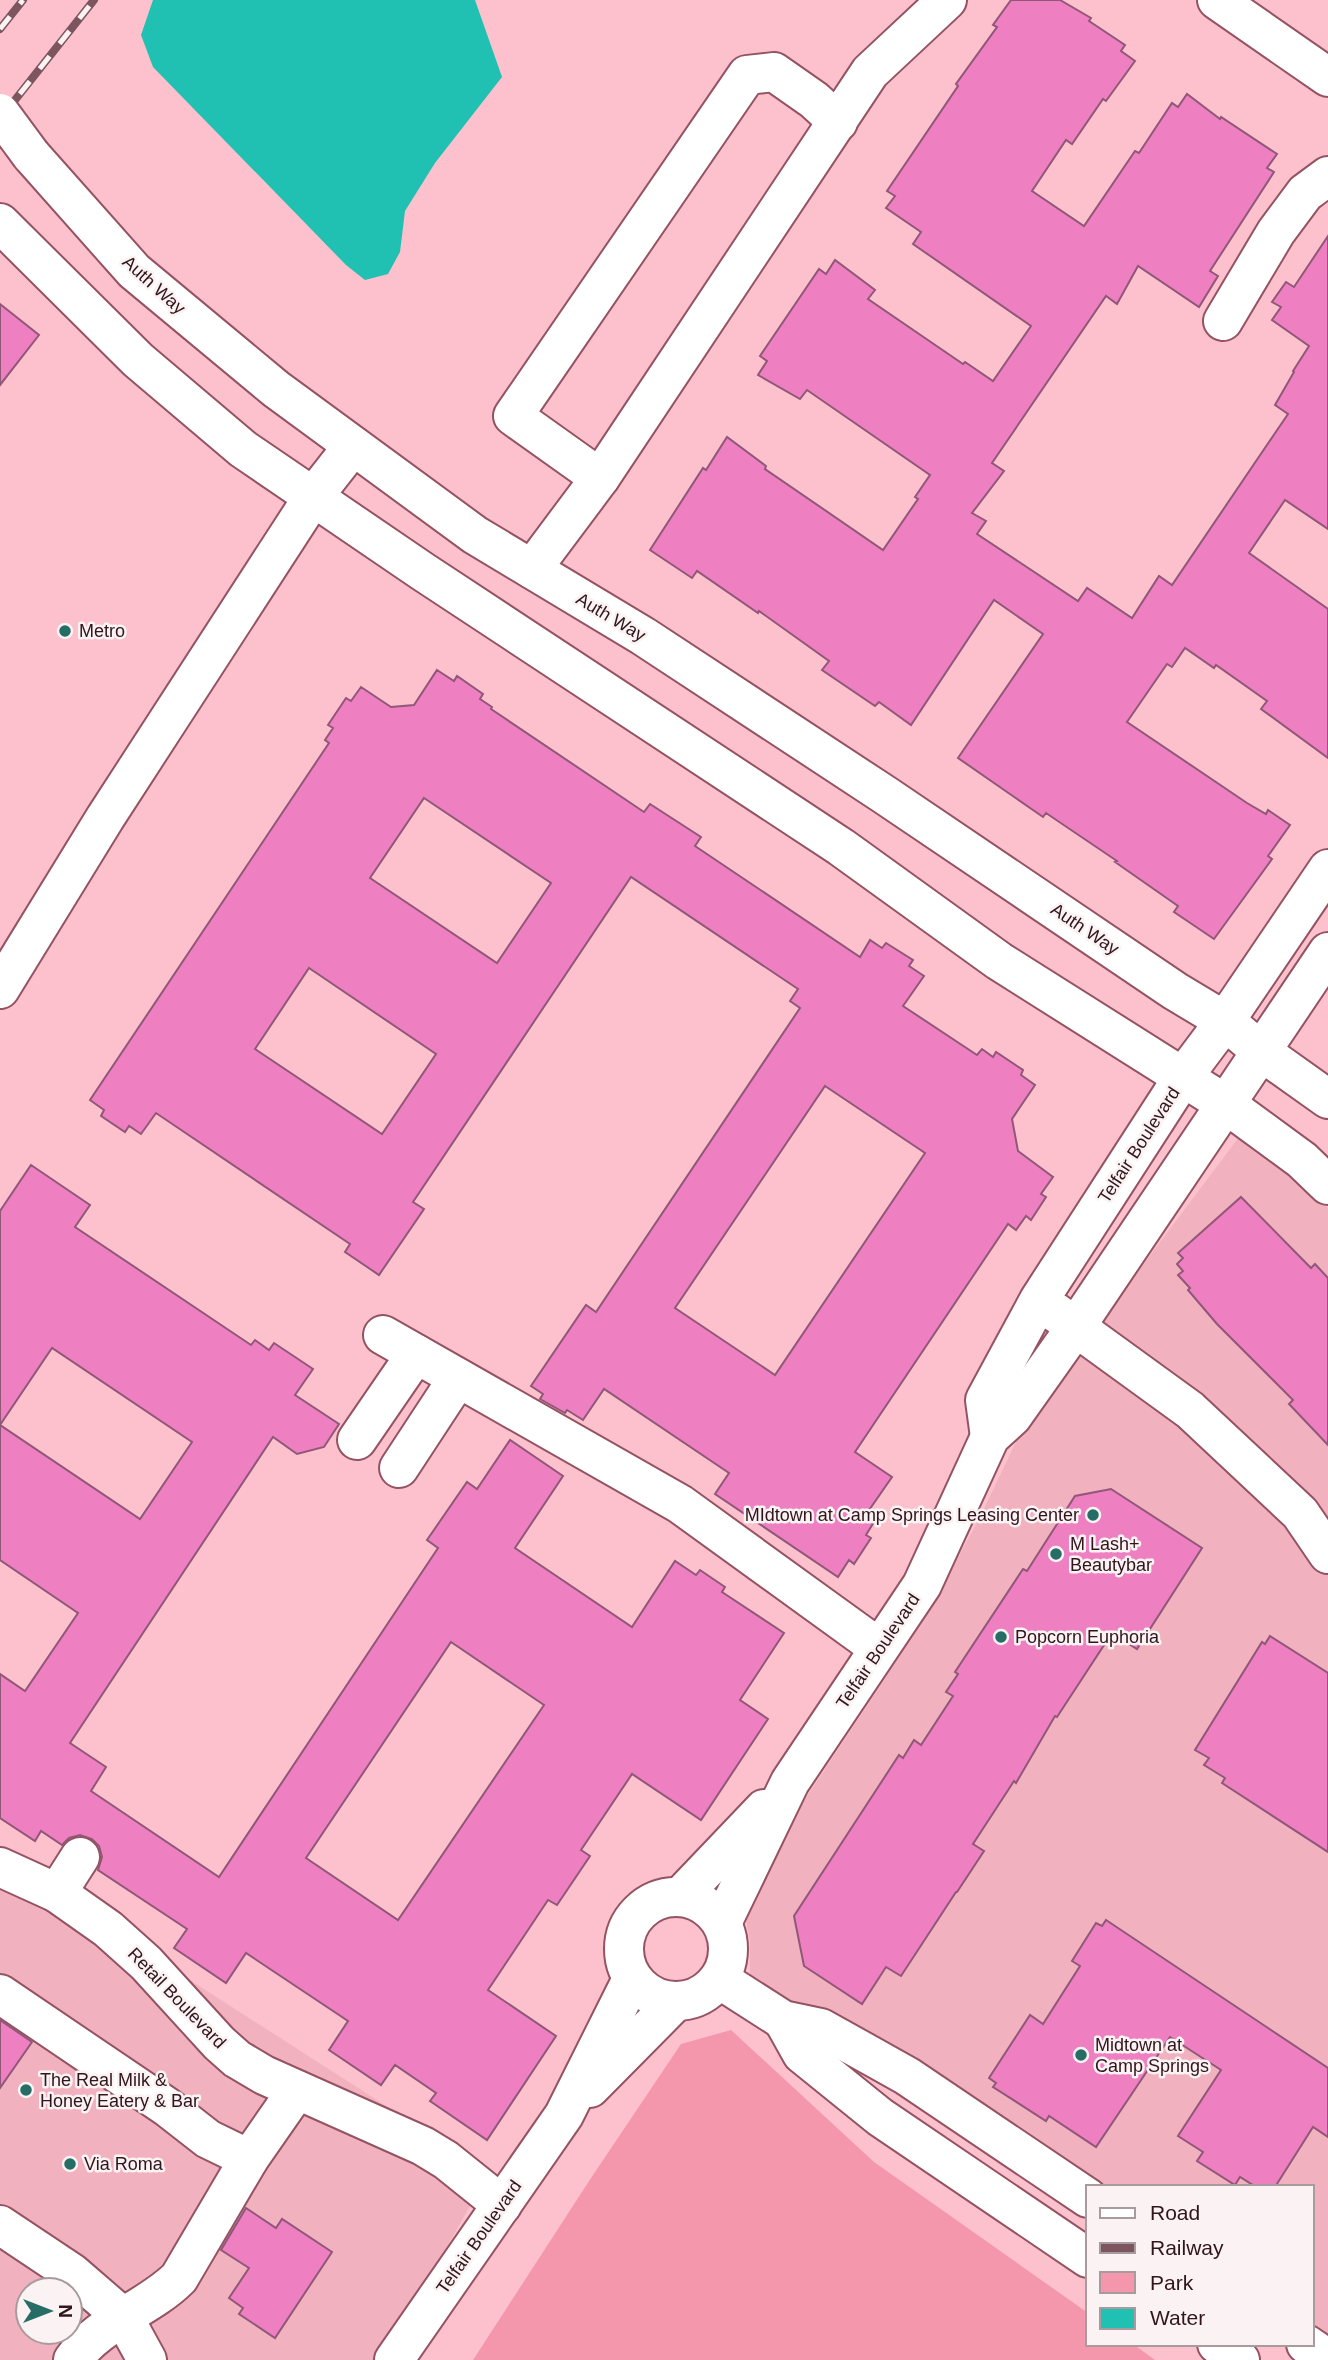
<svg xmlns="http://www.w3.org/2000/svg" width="1328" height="2360" font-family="Arial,sans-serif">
<rect width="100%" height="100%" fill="#fdc1cd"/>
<!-- built -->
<g fill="#f2b1bf" fill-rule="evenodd">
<polygon points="1242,1133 1328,1208 1328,2340 1312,2329 1312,2187 1096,2187 750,1981 750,1941 743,1906 784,1831 922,1623 978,1521 1017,1440 1070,1362"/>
<path d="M0,1858L489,2172L400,2330L378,2360H0ZM28,2290H70V2332H28Z"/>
</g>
<!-- green -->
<polygon fill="#f497ad" points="731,2030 874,2162 1088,2313 1088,2344 1133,2344 1155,2360 473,2360 591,2178 681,2044"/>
<!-- water -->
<polygon fill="#20c1b2" points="153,0 475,0 502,77 435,163 405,211 400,252 388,274 365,280 346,265 153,67 141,35"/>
<!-- building -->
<g fill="#ee80c2" stroke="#905778" stroke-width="2" fill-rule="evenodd">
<polygon points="1011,0 1060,0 1091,18 1089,21 1125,45 1121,51 1135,61 1106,101 1103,99 1072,144 1066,140 1032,191 1084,226 1135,151 1139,153 1172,103 1178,107 1187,94 1220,119 1221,117 1277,154 1267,168 1274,172 1210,271 1218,276 1199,307 1138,266 1117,304 1106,296 992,463 1004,471 972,513 986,521 977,534 1078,601 1087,588 1132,618 1159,576 1172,585 1288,414 1275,405 1294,372 1293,371 1309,346 1272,320 1281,307 1272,302 1286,282 1294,287 1328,236 1328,529 1285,500 1249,553 1328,609 1328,758 1261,709 1267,701 1216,665 1214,668 1185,648 1172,667 1167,664 1127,722 1247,803 1266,814 1268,810 1290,825 1268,856 1272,859 1214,939 1174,912 1178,906 1115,862 1117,861 1046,813 1043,817 958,758 1043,634 994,600 911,725 879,702 875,706 822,670 829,661 759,611 758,613 697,571 692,578 650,550 703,468 706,470 727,437 766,466 765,469 883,550 918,499 915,497 930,475 807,390 800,399 758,375 767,361 760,356 819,269 826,274 835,260 875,290 868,299 963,364 965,362 993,381 1031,326 913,244 921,232 886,208 895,196 887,191 958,86 956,84 997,27 993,25"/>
<polygon points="0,304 39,335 0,385"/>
<path d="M437,670L454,681L457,676L483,694L480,699L492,707L491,709L644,812L650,804L701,837L695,846L860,957L870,940L882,948L886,943L913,960L909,966L924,976L903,1006L977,1055L982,1049L993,1057L996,1052L1023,1070L1021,1075L1035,1085L1012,1119L1018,1151L1053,1177L1041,1194L1046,1197L1031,1220L1026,1216L1016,1230L1008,1224L855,1452L892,1477L865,1516L874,1522L866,1535L871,1538L854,1564L849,1560L838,1577L715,1494L729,1473L604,1389L583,1420L567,1410L565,1413L540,1399L543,1394L531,1386L586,1305L596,1312L800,1008L790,1001L798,989L631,877L413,1202L424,1209L379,1275L345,1252L350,1244L156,1113L141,1134L129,1126L125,1132L101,1116L104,1110L90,1100L329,743L325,740L333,728L328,725L346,698L351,701L361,687L391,707L414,705ZM424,798L551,883L497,963L370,878ZM309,968L436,1054L382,1134L255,1049ZM825,1086L925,1153L775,1375L675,1308Z"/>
<path d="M31,1165L90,1205L75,1227L251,1345L255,1340L269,1350L274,1343L313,1369L295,1395L339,1424L324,1447L297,1454L273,1437L70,1743L106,1767L91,1791L219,1877L438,1548L427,1540L467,1482L477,1489L510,1440L563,1476L515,1548L632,1627L675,1561L696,1575L700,1570L725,1587L722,1592L784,1633L740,1700L768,1719L701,1820L632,1774L581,1850L590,1856L557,1905L548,1900L488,1990L556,2036L487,2140L430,2101L436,2093L395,2065L381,2085L329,2050L348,2021L246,1953L226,1983L174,1948L187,1929L98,1870L102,1857L99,1846L92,1839L80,1835L69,1838L62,1845L41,1831L35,1841L0,1818V1674L25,1691L78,1613L0,1560V1425L140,1519L192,1442L52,1348L0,1425V1211ZM451,1642L544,1705L398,1920L306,1858Z"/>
<polygon points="1241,1197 1311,1268 1315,1264 1328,1278 1328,1445 1289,1404 1293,1400 1217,1324 1188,1290 1190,1288 1178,1275 1183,1271 1177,1264 1183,1258 1178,1253"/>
<polygon points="1111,1489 1202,1548 1137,1649 1112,1633 1057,1717 1055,1716 1016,1783 1014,1781 973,1844 984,1851 957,1892 956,1892 901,1976 886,1967 862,2004 804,1966 794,1916 899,1755 903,1758 914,1740 921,1745 953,1696 946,1692 958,1674 955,1672 1023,1569 1027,1571 1075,1496"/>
<polygon points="1270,1636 1328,1673 1328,1852 1222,1783 1225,1778 1204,1765 1209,1758 1195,1750 1262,1642 1265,1644"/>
<polygon points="1106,1920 1328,2068 1328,2137 1313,2127 1275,2187 1256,2187 1240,2177 1235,2185 1197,2161 1203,2152 1178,2136 1221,2070 1170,2037 1096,2147 1049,2116 1046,2121 993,2087 996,2083 989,2078 1030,2015 1043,2024 1080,1966 1072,1961 1096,1923 1102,1926"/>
<polygon points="0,2020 32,2042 0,2088"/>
<polygon points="246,2208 276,2228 282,2219 332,2252 275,2338 239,2314 243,2308 229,2298 249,2268 221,2250"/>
</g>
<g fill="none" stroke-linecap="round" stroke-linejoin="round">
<!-- minor casing -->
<g stroke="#945363" stroke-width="42">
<g id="minor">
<polyline points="1217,0 1328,77"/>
<polyline points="31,155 134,271 276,389 475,535 643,636 885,795 1175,991 1225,1021 1262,1052 1328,1099"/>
<polyline points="0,223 138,360 243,449 422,571 841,847 999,961 1227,1105 1302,1160 1328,1185"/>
<polyline points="1223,321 1276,232 1305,193 1328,176"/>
<polyline points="600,478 513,416 747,75 774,72 814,100 838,122"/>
<polyline points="532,569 600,478 870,72 947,0"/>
<polyline points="0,989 105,818 313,497 353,446"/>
<polyline points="1055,1312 1190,1410 1300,1513 1328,1554"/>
<polyline points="383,1335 680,1504 879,1648"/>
<polyline points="990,1437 985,1400 1039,1300 1183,1077 1225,1021 1328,869"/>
<polyline points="357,1440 416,1354"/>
<polyline points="399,1468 458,1378"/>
<polyline points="0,1867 57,1893 108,1929 146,1963 219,2043 237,2059 264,2075 423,2146 446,2160 502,2205"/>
<polyline points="57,1893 80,1857"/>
<polyline points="681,1896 764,1809"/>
<circle cx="676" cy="1949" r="52"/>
<polyline points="722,1923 790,1782 922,1585 990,1437 1012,1417 1075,1328 1328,952"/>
<polyline points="719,1979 783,2020 821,2028 907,2076 1088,2198"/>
<polyline points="0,1994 167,2107 208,2139 249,2159"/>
<polyline points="783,2020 802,2054 880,2117 1088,2258"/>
<polyline points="590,2088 675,2002"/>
<polyline points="0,2225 72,2273 124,2318 147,2360"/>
<polyline points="1217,2344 1240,2360"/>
<polyline points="1306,2344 1328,2359"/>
<path d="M73,2360C98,2323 148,2309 179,2278L249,2159L297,2090"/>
<polyline points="394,2360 564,2115 632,1979"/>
</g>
</g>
<!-- minor -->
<use href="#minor" stroke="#fff" stroke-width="38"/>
<!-- rail casing -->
<g stroke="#7c555e" stroke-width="8">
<g id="rail">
<polyline points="0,29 23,0"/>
<polyline points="0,119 94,0"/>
</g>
</g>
<!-- rail -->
<use href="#rail" stroke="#faf2f3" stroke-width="5" stroke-dasharray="16" stroke-linecap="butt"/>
<!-- minor-bridge casing -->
<g stroke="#945363" stroke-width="42" stroke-linecap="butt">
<polyline id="minor-bridge" points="0,113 31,155"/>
</g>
<!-- minor-bridge -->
<use href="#minor-bridge" stroke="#fff" stroke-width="38"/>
</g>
<!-- markers -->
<g fill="#256d65" stroke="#faf2f3" stroke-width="2.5">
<circle cx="65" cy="631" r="7"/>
<circle cx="1093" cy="1515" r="7"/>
<circle cx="1056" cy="1554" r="7"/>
<circle cx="1001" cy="1637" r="7"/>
<circle cx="1081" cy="2055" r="7"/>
<circle cx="26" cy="2090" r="7"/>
<circle cx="70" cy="2164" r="7"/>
</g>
<g text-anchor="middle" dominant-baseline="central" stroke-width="5" stroke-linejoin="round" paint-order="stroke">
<!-- street labels -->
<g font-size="18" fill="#30151c" stroke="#faf2f3">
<text transform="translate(154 285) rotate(42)">Auth Way</text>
<text transform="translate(611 617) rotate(31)">Auth Way</text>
<text transform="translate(1085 929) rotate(34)">Auth Way</text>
<text transform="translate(1139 1145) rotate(-57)">Telfair Boulevard</text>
<text transform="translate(878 1651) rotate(-56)">Telfair Boulevard</text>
<text transform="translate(177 1998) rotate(46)">Retail Boulevard</text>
<text transform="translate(479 2237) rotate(-55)">Telfair Boulevard</text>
</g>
<!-- poi labels -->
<g font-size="18" fill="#30151c" stroke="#faf2f3" text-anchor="start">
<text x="79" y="631">Metro</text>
<text x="1079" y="1515" text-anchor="end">MIdtown at Camp Springs Leasing Center</text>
<text x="1070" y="1544">M Lash+<tspan x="1070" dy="21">Beautybar</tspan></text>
<text x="1015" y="1637">Popcorn Euphoria</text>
<text x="1095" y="2045">Midtown at<tspan x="1095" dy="21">Camp Springs</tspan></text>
<text x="40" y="2080">The Real Milk &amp;<tspan x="40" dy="21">Honey Eatery &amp; Bar</tspan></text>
<text x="84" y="2164">Via Roma</text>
</g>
</g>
<!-- legend -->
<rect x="1086" y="2185" width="228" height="161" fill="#faf2f3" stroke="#a99a9d" stroke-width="2"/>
<rect x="1100" y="2208" width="35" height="10" fill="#ffffff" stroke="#a99a9d" stroke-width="2"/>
<text x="1150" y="2220" font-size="21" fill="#30151c">Road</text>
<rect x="1100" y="2243" width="35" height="10" fill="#7c555e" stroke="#a99a9d" stroke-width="2"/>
<text x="1150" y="2255" font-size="21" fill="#30151c">Railway</text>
<rect x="1100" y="2272" width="35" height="21" fill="#f497ad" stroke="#a99a9d" stroke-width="2"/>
<text x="1150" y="2290" font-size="21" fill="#30151c">Park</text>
<rect x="1100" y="2308" width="35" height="21" fill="#20c1b2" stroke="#a99a9d" stroke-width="2"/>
<text x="1150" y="2325" font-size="21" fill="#30151c">Water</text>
<!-- north arrow -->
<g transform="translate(49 2311) rotate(90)"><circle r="33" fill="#faf2f3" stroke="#a99a9d" stroke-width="2"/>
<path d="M0-5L12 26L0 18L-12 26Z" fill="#256d65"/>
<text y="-10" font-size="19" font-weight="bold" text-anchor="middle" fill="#30151c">N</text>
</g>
</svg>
